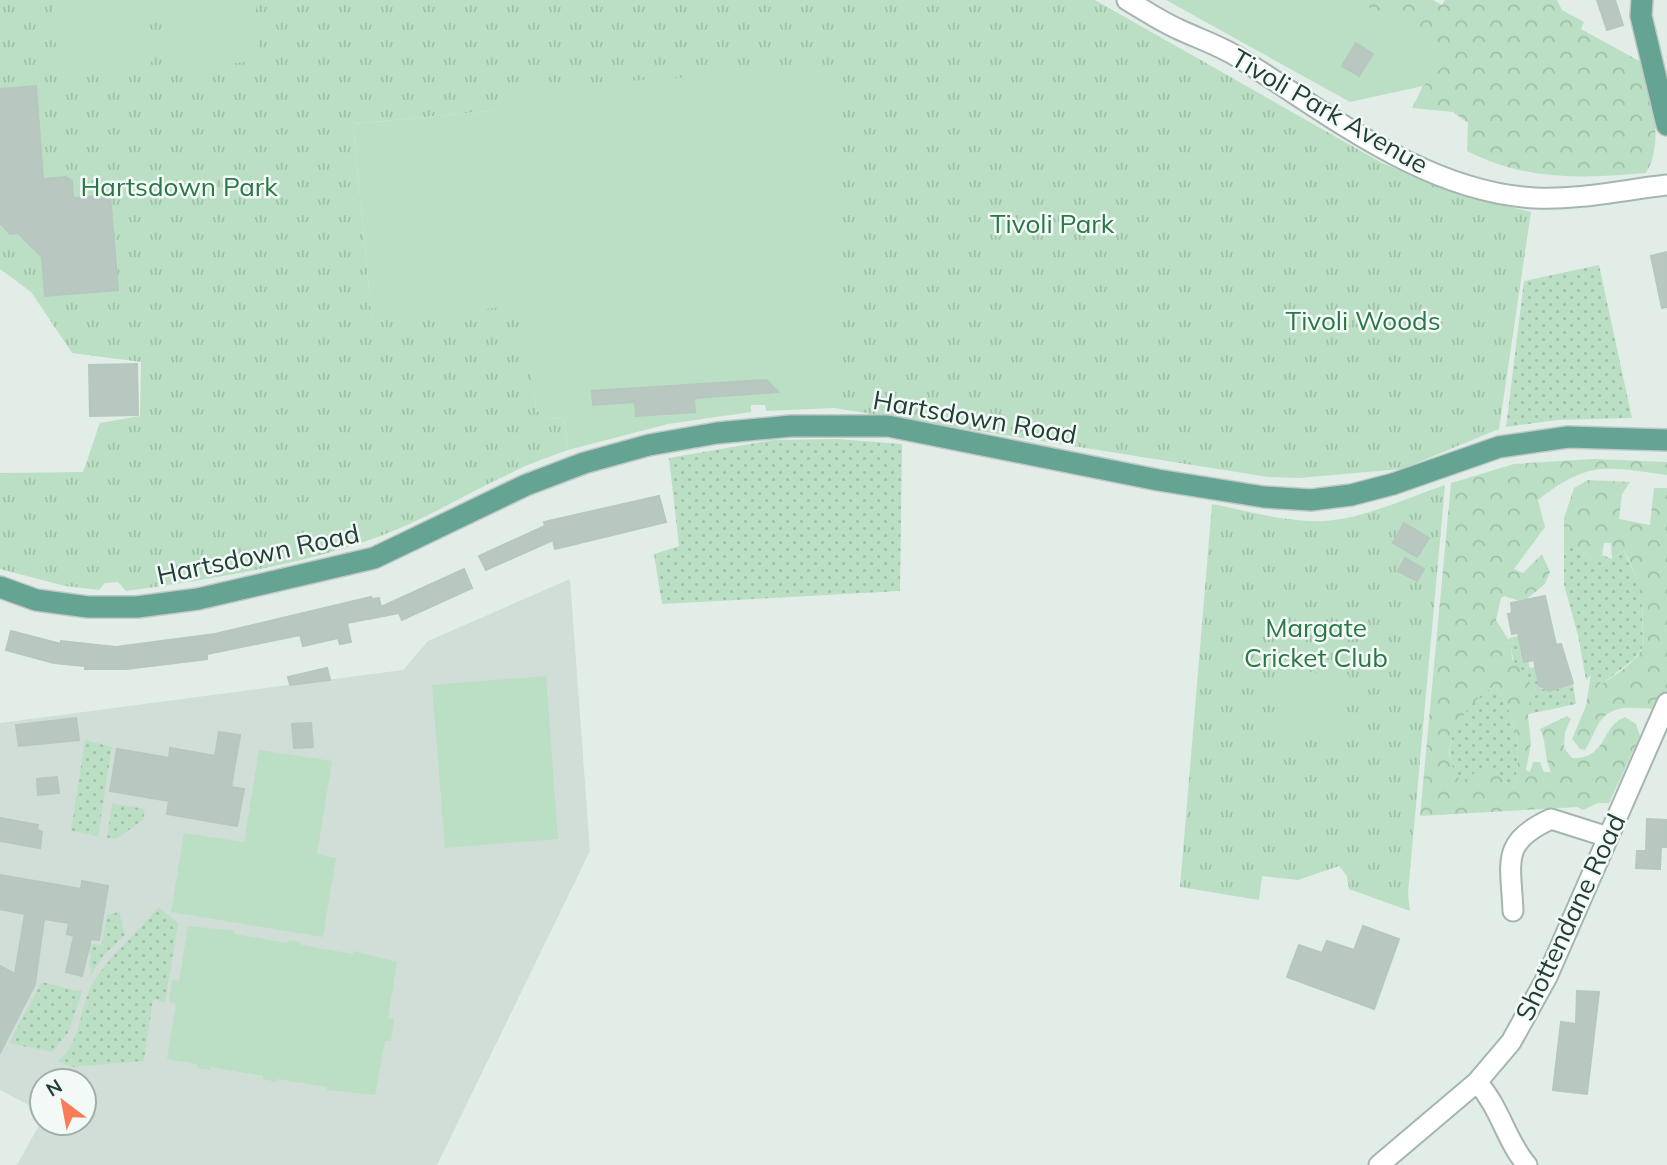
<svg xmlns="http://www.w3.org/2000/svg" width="1667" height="1165" font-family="Mulish,sans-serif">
<defs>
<pattern id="grass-dots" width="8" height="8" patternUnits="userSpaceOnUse" patternTransform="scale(1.75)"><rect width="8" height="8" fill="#bbdfc4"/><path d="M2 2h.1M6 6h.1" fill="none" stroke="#a0c0a9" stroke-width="1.8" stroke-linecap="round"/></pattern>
<pattern id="forest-crowns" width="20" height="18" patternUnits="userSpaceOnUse" patternTransform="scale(1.75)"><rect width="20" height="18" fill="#bbdfc4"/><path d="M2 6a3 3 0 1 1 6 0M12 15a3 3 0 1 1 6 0" fill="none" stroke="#a0c0a9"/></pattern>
<pattern id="park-tufts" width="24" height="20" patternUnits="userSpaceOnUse" patternTransform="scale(1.75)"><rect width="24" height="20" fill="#bbdfc4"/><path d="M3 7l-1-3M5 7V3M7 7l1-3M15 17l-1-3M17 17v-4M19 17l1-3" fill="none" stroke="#a0c0a9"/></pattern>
</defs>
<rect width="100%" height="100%" fill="#e3ede8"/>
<!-- built -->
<polygon fill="#d1ddd7" points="570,579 590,851 437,1165 17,1165 42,1120 42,1123 84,1123 84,1081 42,1081 42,1112 0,1090 0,723 403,670 428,641"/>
<!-- grass -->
<g fill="url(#grass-dots)">
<polygon points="1599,265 1632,418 1558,420 1506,427 1524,281"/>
<polygon points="837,439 902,444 900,591 662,604 654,554 679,546 669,458 773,440"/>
<polygon points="1564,547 1579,549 1590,559 1602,555 1612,559 1624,551 1642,589 1643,647 1633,660 1602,684 1591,675 1586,680 1578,635 1564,585"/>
<polygon points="1531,633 1534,646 1521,649 1524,662 1528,661 1530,668 1535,667 1542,689 1555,690 1573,683 1576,704 1524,715 1509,638"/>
<path d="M1495,686C1519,722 1521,744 1515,786L1512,789L1496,772L1460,787C1457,779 1451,768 1450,760C1446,731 1470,698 1495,686Z"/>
<polygon points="85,740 112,747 98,836 71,831"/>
<polygon points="112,803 145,809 143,820 116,839 107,838"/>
<path d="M158,907L178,923L165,1002L153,999L144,1061L73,1067L57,1061C79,1049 80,1009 91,987C108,956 136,935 158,907Z"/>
<polygon points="119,912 125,935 104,955 89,978 92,968 89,967 91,955 87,950 87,944 102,945 107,915"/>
<polygon points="42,982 82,992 68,1033 52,1052 9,1043"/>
</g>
<!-- forest -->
<g fill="url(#forest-crowns)" fill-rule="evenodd">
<path d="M1355,0H1433L1442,5L1445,0H1557L1562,10L1584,22L1581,29L1643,63C1651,96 1665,142 1646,173C1580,178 1529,182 1467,151L1468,123L1453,112L1412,108L1423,86L1455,54Z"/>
<path d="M1593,459L1667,462V475C1606,467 1589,460 1538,500L1545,527L1514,569L1523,573L1542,554L1550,572L1545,584L1523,602L1504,596L1501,598L1496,620L1511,644L1512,659L1529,678L1531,690L1528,716L1531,743L1526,770L1530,772L1533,762H1540L1544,772H1551C1544,757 1547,743 1540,729L1567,716L1571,719L1565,732L1564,748L1572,758C1609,759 1600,726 1625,717L1636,724L1640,736L1609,803H1598L1583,810L1577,807L1420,816L1451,483L1514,464ZM1495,686C1519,722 1521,744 1515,786L1512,789L1496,772L1477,770L1461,786C1459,776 1453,770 1450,760C1444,734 1473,697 1495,686Z"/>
<path d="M1588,480L1630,482L1622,494L1619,519L1650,525L1654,488H1667V692L1654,709C1633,708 1610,703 1598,725C1593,733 1591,741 1585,750L1580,749L1572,739L1586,706L1591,674L1602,684C1615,675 1637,662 1643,646C1644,642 1642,597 1641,591C1641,586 1627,554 1624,551L1612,559L1611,543H1604L1602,555L1590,559L1579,549L1564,547V518L1574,488Z"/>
</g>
<!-- park -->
<g fill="url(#park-tufts)">
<path d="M0,0H1095L1382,163L1453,192L1531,212L1499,429L1402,469L1299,478L1268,477L834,408V390L510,109L353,124L372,320L524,304L536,410L547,418L564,419L568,450C549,457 530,463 513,472C467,493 425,520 378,537C297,566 211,579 126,591L118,582L105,583L99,590L65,586L0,569V473L83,472L100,423L140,416L141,362L72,353L31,292L0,269Z"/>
<path d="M1445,485L1408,893L1410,911L1349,889L1347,876L1339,866L1298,880L1262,876L1259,900L1180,887L1212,504C1248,511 1288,523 1325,521C1365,518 1407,498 1445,485Z"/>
</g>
<!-- pitch -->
<g fill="#bbdfc4">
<polygon points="52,0 147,0 152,62 58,70"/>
<polygon points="160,0 255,0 260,61 166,69"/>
<polygon points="1166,0 1355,0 1456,54 1423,86 1350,102"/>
<polygon points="836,68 834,408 766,411 765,405 751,405 751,412 668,424 568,450 564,419 547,418 536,410 523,305 372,321 353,124 509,109 529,87"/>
<polygon points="1284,670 1349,675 1341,740 1275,731"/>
<polygon points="546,676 558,839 445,848 432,685"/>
<polygon points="259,750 332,761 317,854 336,858 323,937 171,912 184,833 244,842"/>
<polygon points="188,926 235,931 235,934 287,943 288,940 301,942 301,945 353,954 354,951 397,962 388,1018 394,1019 391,1041 385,1041 375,1095 327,1090 327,1087 277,1079 276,1082 263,1079 263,1076 211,1067 210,1070 197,1068 197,1064 167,1059 176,1004 169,1002 172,980 179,981"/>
</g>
<!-- building -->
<g fill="#b8c8c1" stroke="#b5c7bf" stroke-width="2">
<polygon points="1597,0 1615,0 1623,25 1607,30"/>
<polygon points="1356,43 1373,54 1359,76 1342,66"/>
<polygon points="36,86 43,179 66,177 72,181 73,198 110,195 118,290 45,296 42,257 18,233 10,234 0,223 0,89"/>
<polygon points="1667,252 1667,307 1662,308 1651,256"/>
<polygon points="137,364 138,415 90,416 89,365"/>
<polygon points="766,380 778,392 694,398 695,412 636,416 635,402 593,405 592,391"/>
<polygon points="659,496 666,522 555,549 553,540 486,570 479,556 545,526 544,522"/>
<polygon points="1404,523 1429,538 1417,557 1393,543"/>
<polygon points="1405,558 1424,569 1417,581 1398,571"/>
<polygon points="464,569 472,588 402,620 399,613 347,623 351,642 340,644 338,638 303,646 300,635 207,654 207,659 126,669 85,669 85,666 54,663 6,650 11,631 61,644 61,641 116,647 215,634 371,597 372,599 379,598 381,607"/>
<polygon points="1545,596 1556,645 1561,644 1573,683 1549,691 1539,685 1534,660 1524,662 1518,633 1512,634 1508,614 1512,613 1511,603"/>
<polygon points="327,668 330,680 290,685 288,677"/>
<polygon points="76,718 79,740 19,746 16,725"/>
<polygon points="311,723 313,747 294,748 292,724"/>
<polygon points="219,732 240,735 231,787 244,789 237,826 167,814 169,801 110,791 117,749 169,758 170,748 215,756"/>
<polygon points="57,777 59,793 38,795 37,779"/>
<polygon points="0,818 38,825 37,830 42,832 40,848 0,841"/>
<polygon points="1647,819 1667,820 1667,847 1661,847 1660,869 1636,868 1637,851 1646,851"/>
<polygon points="0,875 81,889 82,881 108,886 99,940 91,939 82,976 66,972 74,936 67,934 69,923 44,919 35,984 0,1053 0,966 15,974 25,914 0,909"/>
<polygon points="1363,926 1399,939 1374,1009 1287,977 1299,945 1322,953 1327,941 1354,950"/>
<polygon points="1577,991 1599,992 1587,1094 1553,1090 1561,1022 1576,1024"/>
</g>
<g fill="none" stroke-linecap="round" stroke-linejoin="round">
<!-- minor casing -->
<g stroke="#a5b5af" stroke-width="23">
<g id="minor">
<path d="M1127,0C1144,10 1160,21 1178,29C1197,38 1218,45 1236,56C1327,112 1423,192 1535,198C1580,200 1623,190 1667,185"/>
<path d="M1513,911C1511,862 1500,842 1551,819L1608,837"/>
<path d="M1477,1082C1501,1109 1506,1141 1527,1165"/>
<polyline points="1379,1165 1477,1082 1511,1042 1547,977 1667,703"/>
</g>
</g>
<!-- major casing -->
<g stroke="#c1c9c7" stroke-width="24">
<g id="major">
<polyline points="1642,0 1641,16 1667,125"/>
<polyline points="0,587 36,600 88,607 137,607 198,599 374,558 526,485 584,463 649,445 717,433 791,426 888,426 1158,480 1264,497 1311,500 1351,495 1393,484 1499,447 1568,437 1667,440"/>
</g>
</g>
<!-- minor -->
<use href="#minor" stroke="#fff" stroke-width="19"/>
<!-- major -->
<use href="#major" stroke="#65a493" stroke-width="21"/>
</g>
<g text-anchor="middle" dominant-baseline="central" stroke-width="5" stroke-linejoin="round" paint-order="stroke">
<!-- street labels -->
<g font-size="26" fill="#223f37" stroke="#f3f9f6">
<text transform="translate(1330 111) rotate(30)">Tivoli Park Avenue</text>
<text transform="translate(975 417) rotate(10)">Hartsdown Road</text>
<text transform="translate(258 554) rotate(-12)">Hartsdown Road</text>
<text transform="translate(1570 917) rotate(-65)">Shottendane Road</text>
</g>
<!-- park labels -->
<g font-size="26" fill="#2a7847" stroke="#f3f9f6">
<text x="179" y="186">Hartsdown Park</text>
<text x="1052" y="223">Tivoli Park</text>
<text x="1363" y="320">Tivoli Woods</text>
<text x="1316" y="627">Margate<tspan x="1316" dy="30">Cricket Club</tspan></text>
</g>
</g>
<!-- north arrow -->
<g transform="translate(63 1102) rotate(328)"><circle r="33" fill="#f3f9f6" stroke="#9fafaa" stroke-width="2"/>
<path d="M0-5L12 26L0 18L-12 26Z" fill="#f77c57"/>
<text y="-10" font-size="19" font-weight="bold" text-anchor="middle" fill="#223f37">N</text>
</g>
</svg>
